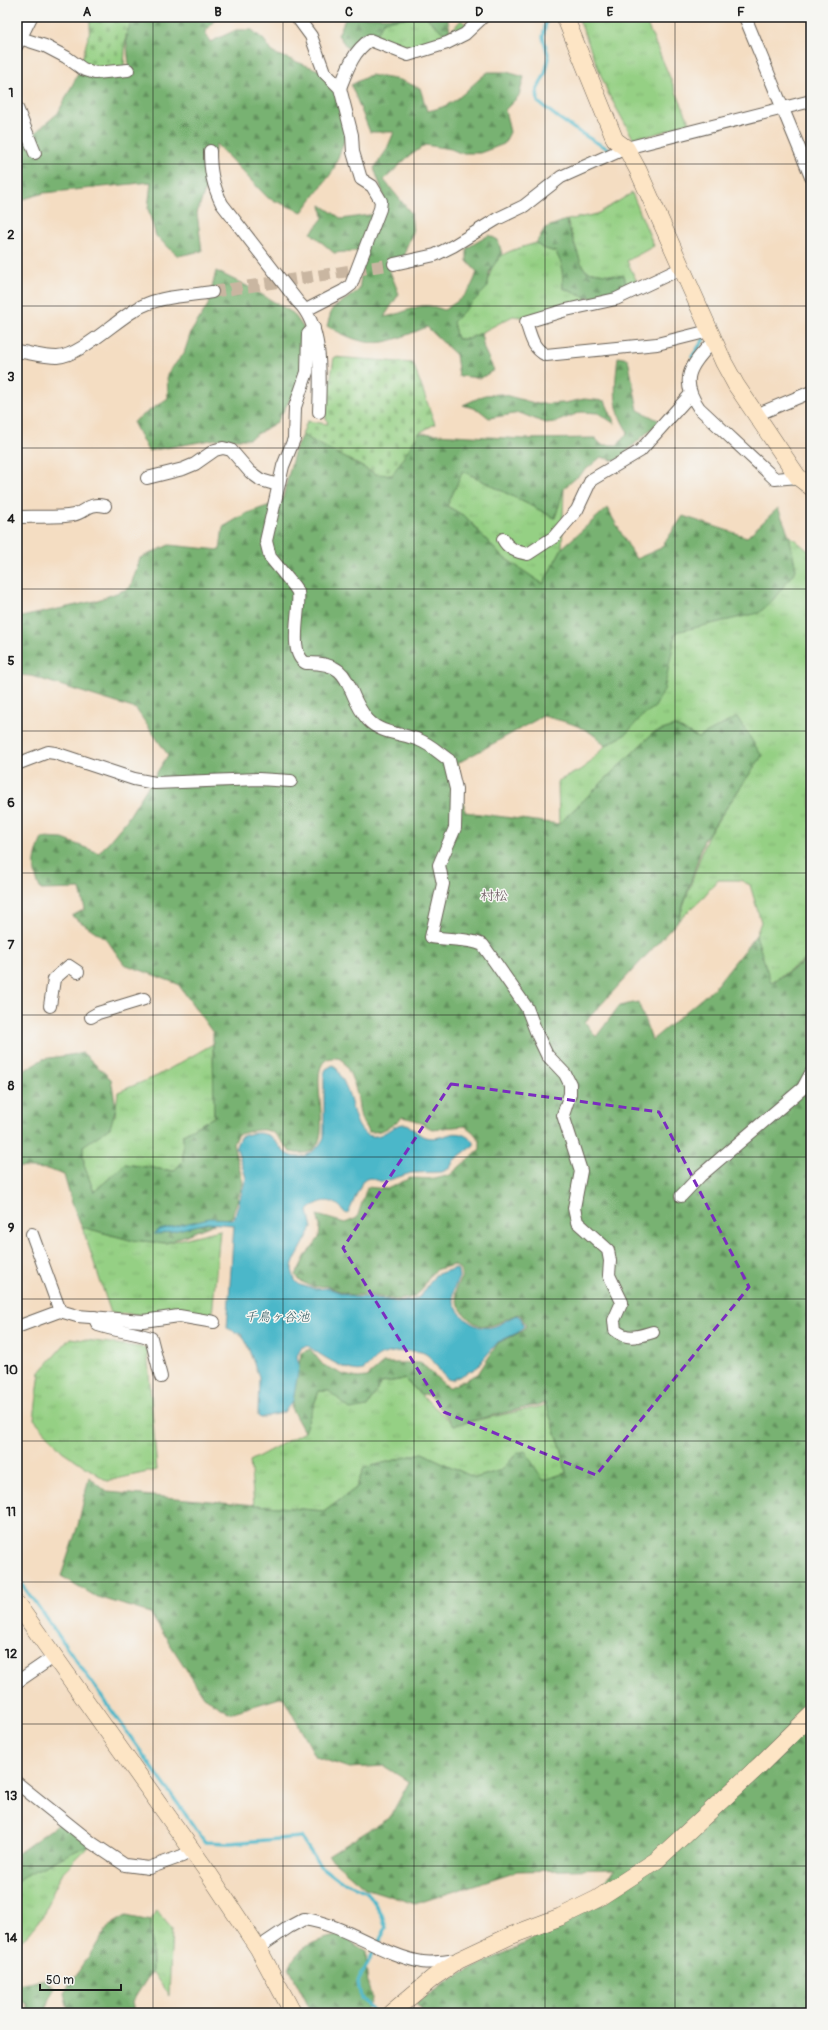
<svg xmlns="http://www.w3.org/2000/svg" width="828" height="2030" font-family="Pangolin,'Klee One',sans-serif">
<defs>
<pattern id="grass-tufts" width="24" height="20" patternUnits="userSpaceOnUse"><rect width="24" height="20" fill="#95d084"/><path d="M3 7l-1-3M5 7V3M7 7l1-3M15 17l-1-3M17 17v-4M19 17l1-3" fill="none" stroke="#80b271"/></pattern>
<pattern id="forest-firs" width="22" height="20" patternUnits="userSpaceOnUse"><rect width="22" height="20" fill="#78b272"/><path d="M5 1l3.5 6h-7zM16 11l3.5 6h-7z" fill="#62905d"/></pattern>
<pattern id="cemetery-stones" width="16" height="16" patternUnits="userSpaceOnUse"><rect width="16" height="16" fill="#95d084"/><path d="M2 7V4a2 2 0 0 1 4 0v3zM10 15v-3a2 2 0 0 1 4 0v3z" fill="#80b271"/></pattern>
</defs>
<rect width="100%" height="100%" fill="#f6f6f2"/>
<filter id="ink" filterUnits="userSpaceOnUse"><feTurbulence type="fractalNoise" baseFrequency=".025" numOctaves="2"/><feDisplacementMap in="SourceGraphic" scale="8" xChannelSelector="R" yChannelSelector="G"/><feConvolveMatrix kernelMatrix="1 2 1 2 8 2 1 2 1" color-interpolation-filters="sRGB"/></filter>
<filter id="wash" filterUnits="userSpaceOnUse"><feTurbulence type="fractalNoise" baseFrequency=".012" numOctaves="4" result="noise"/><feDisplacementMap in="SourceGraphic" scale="16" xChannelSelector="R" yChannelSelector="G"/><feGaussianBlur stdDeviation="0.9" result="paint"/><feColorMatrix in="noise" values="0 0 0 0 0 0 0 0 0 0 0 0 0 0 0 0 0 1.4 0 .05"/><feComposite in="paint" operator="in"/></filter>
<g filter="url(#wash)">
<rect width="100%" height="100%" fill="#f4ddc2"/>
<!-- grass -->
<g fill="url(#grass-tufts)" stroke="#587650">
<polygon points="410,17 426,17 447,36 461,20 468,26 443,40 406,50 375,37 383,21"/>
<polygon points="578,17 644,17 690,124 634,140 608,93"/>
<polygon points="632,193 654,246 627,261 640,288 628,293 624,275 618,276 586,271 581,263 567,220 597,214"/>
<path d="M536,243L542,248L556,252L562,265L563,288L597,303L536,319L513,316L469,339H457L453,322L488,287C490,253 507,252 536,243Z"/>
<polygon points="463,471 555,518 564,488 562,548 543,584 500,555 466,517 447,506"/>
<polygon points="789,535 811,553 811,956 770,983 756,935 761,922 750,885 740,880 717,880 701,900 678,921 708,835 762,756 698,738 675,726 653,733 559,824 558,781 584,768 605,746 626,734 674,627 796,570"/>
<polygon points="213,1044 214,1117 183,1134 183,1161 174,1171 125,1164 94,1192 84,1165 83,1146 115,1115 118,1092 157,1076"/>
<polygon points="82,1227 130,1240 166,1243 220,1230 212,1315 208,1318 111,1313"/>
<polygon points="70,1338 147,1348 157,1470 107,1481 62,1451 34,1419 40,1372"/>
<polygon points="404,1379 454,1425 543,1406 545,1402 562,1450 566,1473 543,1480 517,1453 502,1470 475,1478 422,1453 364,1468 356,1488 325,1511 254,1505 250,1461 304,1432 319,1391 329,1391 367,1407 381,1383"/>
<polygon points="92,1843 63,1872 53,1892 45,1913 28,1934 17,1943 17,1881 22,1877"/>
<polygon points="156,1910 172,1929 169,1996 152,1971 151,1921"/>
</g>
<!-- forest -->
<g fill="url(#forest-firs)" stroke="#4a6747">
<polygon points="133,17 217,17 205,32 210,42 236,30 252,30 264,40 273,53 324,72 340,88 350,125 333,171 302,212 268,198 216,144 207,185 197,213 202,251 178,256 156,236 148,209 151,182 44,193 17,201 17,148 58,113 81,68 129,66 126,35"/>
<polygon points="346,17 411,17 384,21 375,37 361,36 348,49 338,35"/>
<polygon points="426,17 447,17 450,30 447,36"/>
<path d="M488,72H507L524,77L519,96L505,110L510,132L504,144L480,153H460L451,149L425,145L407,158L384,180L411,213L413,232L406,248L404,262L389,269L399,294L384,317C411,313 417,299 444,310C462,299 471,292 477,272L467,261V248L489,235L498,240L502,254L489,272L488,287L453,322L457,339H469L481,333L484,349L494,370L481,378L459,376L456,355L427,327C382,345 372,351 327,326L332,309L359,290L365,250L334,253L311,233L323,218L321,205L342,219L382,213L384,196L374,168L386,151L394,132H370L351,85L370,75L400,80L420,88L427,111C458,106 465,89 488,72Z"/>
<polygon points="566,220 581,263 586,271 618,276 624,275 628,293 607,301 585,297 563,288 562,265 556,252 542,248 536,243 545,228"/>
<polygon points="216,271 247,286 293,313 306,331 301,380 277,422 249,439 217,439 148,451 133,422 168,398 167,374 184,353 191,332 208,305"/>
<path d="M618,357L628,359L638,410L660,421L616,461L601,457L564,488L555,518L463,471L447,506L466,517L500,555L543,584L562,548L607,508L636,559L661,548L683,516L747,537L778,508L789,535L796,570L773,600L759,613L676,632L664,690L655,707L643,715L626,734L605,746C589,726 566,722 543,716L458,763L465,812L559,824L653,733L675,726L698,738L737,717L762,756L704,840L678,921L585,1022L596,1037L619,1006L638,1002L652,1040L714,988L756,935L771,983L807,960L811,949V2013H425L416,2003L453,1978L528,1942L594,1891L616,1869L517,1871L415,1904L365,1888L328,1856L390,1817L409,1782L384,1766L349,1768L316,1757L283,1697L230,1713L204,1697L150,1613L95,1596L61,1576L78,1525L89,1477L107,1492L325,1511L356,1488L364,1468L422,1453L475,1478L502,1470L517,1453L525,1451L543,1480L566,1473L562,1450L545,1403L454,1425L429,1395L421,1394L404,1379L381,1383L367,1407L351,1410L329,1391H319L304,1432L291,1408L301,1353L310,1349L323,1365L344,1375L358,1378L367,1377L383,1363H421L448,1388L478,1374L498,1343L521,1332L526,1326L522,1317L518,1314C507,1317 494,1328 483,1326C467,1323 453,1303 456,1288C457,1284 460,1280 462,1276L460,1269L454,1265L438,1269L431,1274L421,1291L414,1297L398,1300L369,1295H351L326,1286L313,1287L300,1281L296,1275L306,1255L319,1238L320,1226L317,1215L345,1223L357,1218L367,1187L387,1189L410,1178L435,1179L450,1175L480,1149V1141L473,1132L465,1126L432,1129L415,1120L402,1117C392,1126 383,1133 369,1132C358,1119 360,1109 357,1094C354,1081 348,1069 342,1059C287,1045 357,1167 290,1152C272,1127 267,1126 237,1135L233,1144L243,1183L232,1217L166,1243L130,1240L82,1227L72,1203L64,1175L47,1169L17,1167V1075L43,1059L83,1053L111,1079L116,1107L110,1128L83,1146L84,1165L94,1192L125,1164L174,1171L183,1161V1134L214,1117L213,1033L178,984L124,964L106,939L72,916L85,909L80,889L41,890C31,871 34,857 42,838L63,839L99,853L126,821L168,755L136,709L31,676L17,675V618L95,601L130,588L140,558L169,545L220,550L223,527L247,513L282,501L295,449L302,435L376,474L391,475L419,433L523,439L595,438L602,445H618L628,432C611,407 615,386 618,357Z"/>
<polygon points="501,394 538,404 565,403 584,399 605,401 615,424 598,413 581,412 556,422 545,423 520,413 489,418 479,410 463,405 485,395"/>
<polygon points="64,1820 92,1843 22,1877 17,1881 17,1854"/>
<polygon points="126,1916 151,1921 152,1971 132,2002 134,2013 69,2013 64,1993 109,1926"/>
<path d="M340,1935L366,1951C367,1959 366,1968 367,1976C368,1992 380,1997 363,2013H312L289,1968C298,1945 318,1940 340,1935Z"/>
<polygon points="43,1979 54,1987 45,2013 28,2013 28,2005 17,1997 17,1984"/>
</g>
<!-- cemetery -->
<g fill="url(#cemetery-stones)" stroke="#587650">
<polygon points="90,17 133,17 126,35 124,68 95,73 81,63 90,30"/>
<polygon points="334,357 413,363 435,424 419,433 392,475 376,474 302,435 307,421 328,424 325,415"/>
</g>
<!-- water -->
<path fill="#4cb7c9" stroke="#346a72" d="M333,1065L336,1067C340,1075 345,1083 348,1092C353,1105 355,1139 376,1136C388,1134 393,1123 407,1124C412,1128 419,1135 425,1137C447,1142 453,1123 474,1142V1145L454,1160L450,1168L442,1172L411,1173L383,1182L370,1178L363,1180L348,1214C343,1213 343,1209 339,1206C328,1197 316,1202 308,1211L312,1228L293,1263L292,1270L295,1280L300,1285L315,1289L328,1288L353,1297H371L399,1302L413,1300L421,1296L435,1275L455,1268L458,1270L459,1277C456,1284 452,1290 453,1298C456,1315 475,1331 492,1327C501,1325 508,1318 517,1315L521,1318L524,1326L519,1332L498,1342L475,1369L452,1380C440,1380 436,1356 421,1352C413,1350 387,1351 379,1356C373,1359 369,1367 363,1370C350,1375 317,1353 308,1346L302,1347L297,1356L299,1367L293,1401L284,1412L260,1418L258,1416L259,1377L246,1342L242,1335L227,1328L234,1225L207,1223L161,1234H154L159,1230L209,1218L234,1219L246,1178L236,1146L240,1137C248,1134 257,1131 267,1135C276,1138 279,1149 287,1154C302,1163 319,1150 324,1137V1074L326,1069Z"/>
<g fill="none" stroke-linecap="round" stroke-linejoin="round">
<!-- stream -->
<g stroke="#4cb7c9" stroke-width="3.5">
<path d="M547,17L543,37L549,58L545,74L537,90L538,102C561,121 585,137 612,151"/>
<polyline points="692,357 704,339 702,335"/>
<polyline points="785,484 793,484 798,487"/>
<polyline points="17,1577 205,1842 230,1843 301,1837 320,1866 337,1879 367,1892 382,1915 386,1928 358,1982 361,1998 374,2013"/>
</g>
</g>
</g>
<g filter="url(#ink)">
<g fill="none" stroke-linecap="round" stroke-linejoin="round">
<!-- street-tunnel -->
<polyline stroke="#c9b6a1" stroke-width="12" stroke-dasharray="12 6" stroke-linecap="butt" points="212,292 394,264"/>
<!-- street casing -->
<g stroke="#686056" stroke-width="14">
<g id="street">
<polyline points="297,17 311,36 324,72 340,88 352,135 353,152 361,179 372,186 381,201 380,209 351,285 343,291 306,310"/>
<polyline points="745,17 811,177"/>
<polyline points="20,38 45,46 66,57 83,69 95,73 128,70"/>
<polyline points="17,45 31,17"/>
<path d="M340,88C347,70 353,51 370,40L408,55L447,43L465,34L483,17"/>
<polyline points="17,108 35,153"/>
<path d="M210,151C210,171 213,186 222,204L298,302C324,327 320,378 319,412"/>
<polyline points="394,264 435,255 453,246 497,219 524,206 561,177 626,148 811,101"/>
<path d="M682,268L616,299L566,310L526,322C531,336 532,348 546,355L657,344L709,331"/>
<path d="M314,328L308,334L307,372L295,407L294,439L283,466L266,541L270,557L294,586L298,592C301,610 287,653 306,663C357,662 343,692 368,720C381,734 402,733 419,740C430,744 439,753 449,760L456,789L455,828L439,865L443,884L431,937C447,940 469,938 483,945L527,1008L537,1034L547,1055L565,1074L570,1084V1094L563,1115L581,1171L574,1208L577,1222L608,1250L610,1261L609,1275L622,1302L614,1320L615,1330C628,1341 639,1336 653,1332"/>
<path d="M713,341C692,365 678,378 699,408L775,479L798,477"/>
<path d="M17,351C30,353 44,357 57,357C80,356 115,321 135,310C156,296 188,296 212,292"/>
<polyline points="756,415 811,392"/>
<polyline points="147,478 183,469 195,464 215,450 223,448 231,450 250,472 261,480 278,485"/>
<path d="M17,517C33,516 59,518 73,515C87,512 87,502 105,506"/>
<path d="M503,539C508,549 517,552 528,554L554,537L577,510L591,480L640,451L690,395"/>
<polyline points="17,764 48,752 55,753 134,779 155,783 258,779 291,781"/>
<polyline points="50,1006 54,979 69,966 78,972"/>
<polyline points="91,1017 98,1013 144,999"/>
<polyline points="681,1196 700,1176 803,1088 811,1073"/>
<polyline points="32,1234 60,1311"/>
<path d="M94,1317L98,1325C115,1331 134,1332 151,1338L161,1377"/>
<polyline points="17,1327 60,1311 77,1316 143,1321 179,1316 214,1322"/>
<polyline points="17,1682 55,1656"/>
<polyline points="17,1783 92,1843 125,1865 149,1868 182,1856 192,1850"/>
<path d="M258,1948L289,1927L304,1919C346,1925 380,1954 422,1962C433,1964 447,1961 458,1960"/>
</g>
</g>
<!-- secondary casing -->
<g stroke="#686056" stroke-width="18">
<g id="secondary">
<polyline points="565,17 615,140 626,148 638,170 724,363 736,385 798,477 811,487"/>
<polyline points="17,1604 209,1874 258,1948 293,2013"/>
<polyline points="391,2013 434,1977 459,1960 510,1936 560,1917 597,1899 657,1860 759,1766 811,1715"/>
</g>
</g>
<!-- street -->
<use href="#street" stroke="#fff" stroke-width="12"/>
<!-- secondary -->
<use href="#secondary" stroke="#fde5c5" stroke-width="17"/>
</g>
</g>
<!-- marked area -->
<path fill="none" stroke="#7b2cbf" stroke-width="3" stroke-dasharray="8 5" stroke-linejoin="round" d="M451,1084L659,1112L749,1287L596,1475L444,1412L343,1248Z"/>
<!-- grid -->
<path fill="none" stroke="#1c1c1c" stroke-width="1" stroke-opacity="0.55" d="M153,17V2013M283,17V2013M414,17V2013M545,17V2013M675,17V2013M17,164H811M17,306H811M17,448H811M17,589H811M17,731H811M17,873H811M17,1015H811M17,1157H811M17,1299H811M17,1441H811M17,1582H811M17,1724H811M17,1866H811"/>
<g text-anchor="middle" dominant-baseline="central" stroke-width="3" stroke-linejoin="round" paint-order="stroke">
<!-- water labels -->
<g font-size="13" font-style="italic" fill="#2f5a61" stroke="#f6f6f2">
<text x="277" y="1317">千鳥ヶ谷池</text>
</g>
<!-- quarter labels -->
<g font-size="14" fill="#624e56" stroke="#f6f6f2">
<text x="494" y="895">村松</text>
</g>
</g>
<!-- margin -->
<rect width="828" height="2030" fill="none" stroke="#f6f6f2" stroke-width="44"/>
<!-- scale -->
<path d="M40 1984v6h81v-6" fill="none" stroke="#1c1c1c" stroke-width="2"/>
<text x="46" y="1984" font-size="12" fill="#1c1c1c" stroke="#f6f6f2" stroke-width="3" paint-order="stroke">50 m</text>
<rect x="22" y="22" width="784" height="1986" fill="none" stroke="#1c1c1c" stroke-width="1.5"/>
<g font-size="13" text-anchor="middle" font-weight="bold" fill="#1c1c1c">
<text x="87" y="16">A</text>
<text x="218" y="16">B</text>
<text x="349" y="16">C</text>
<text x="479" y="16">D</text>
<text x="610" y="16">E</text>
<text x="741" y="16">F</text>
<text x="11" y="97">1</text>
<text x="11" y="239">2</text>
<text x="11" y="381">3</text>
<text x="11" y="523">4</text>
<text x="11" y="665">5</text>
<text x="11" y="807">6</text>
<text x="11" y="949">7</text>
<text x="11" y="1090">8</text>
<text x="11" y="1232">9</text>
<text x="11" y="1374">10</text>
<text x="11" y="1516">11</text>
<text x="11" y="1658">12</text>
<text x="11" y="1800">13</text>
<text x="11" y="1942">14</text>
</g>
</svg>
